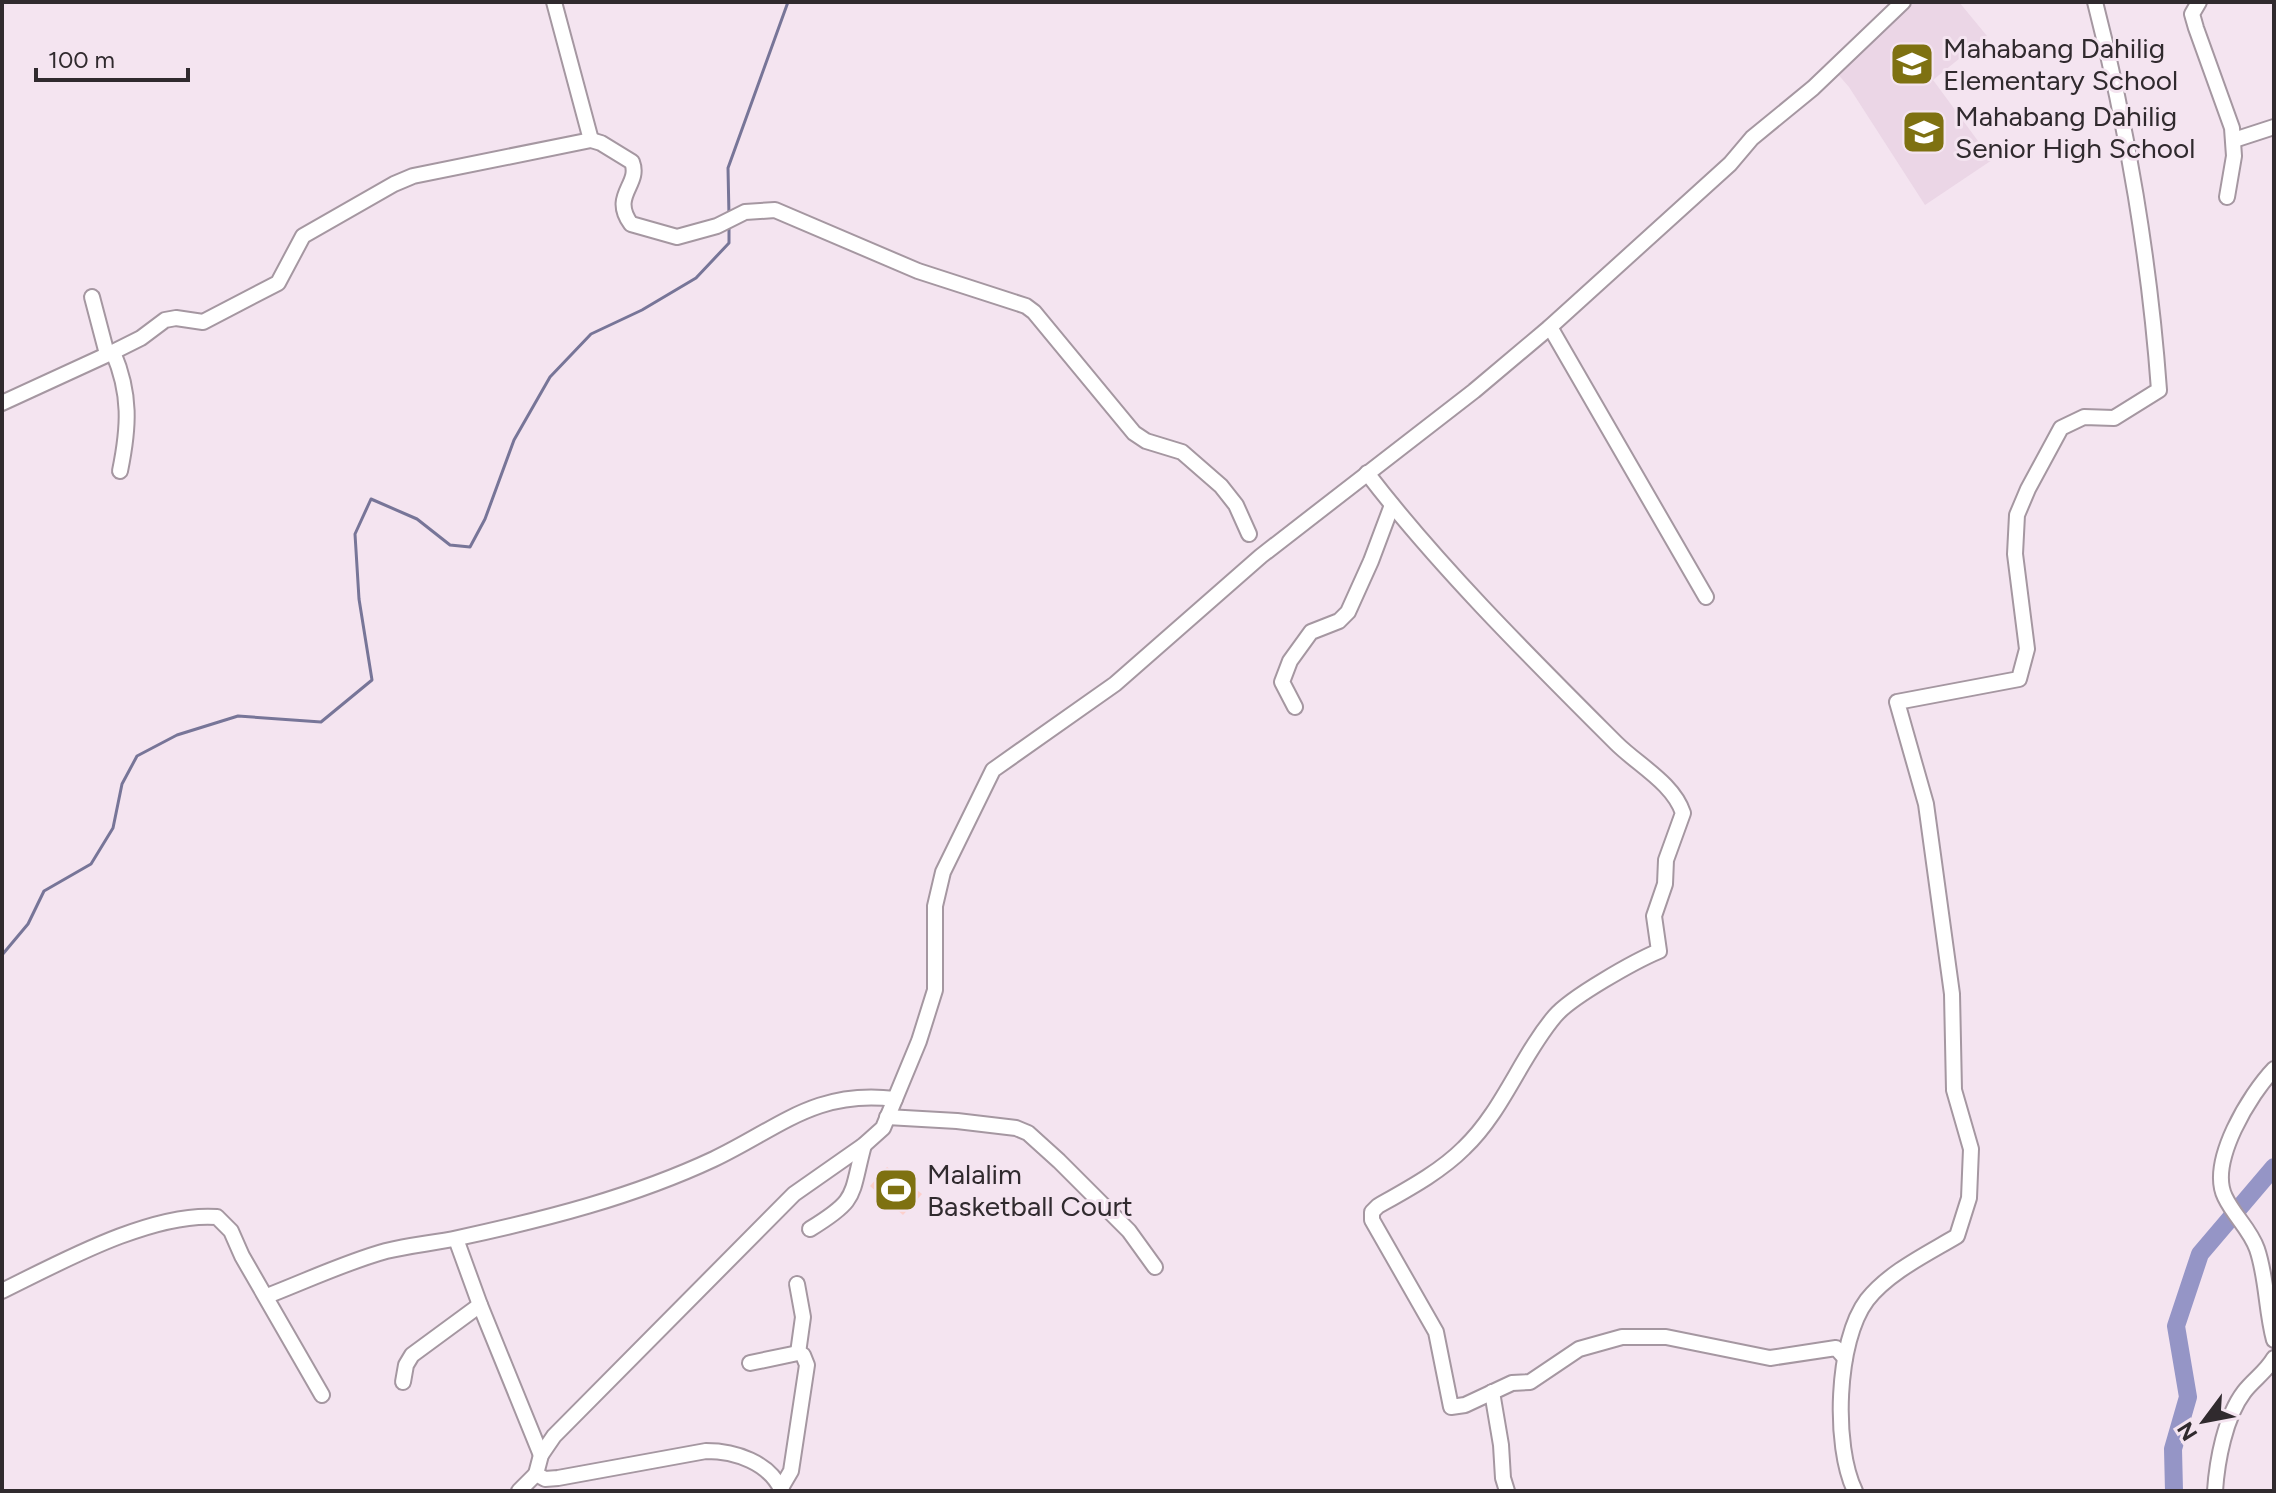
<svg xmlns="http://www.w3.org/2000/svg" width="2276" height="1493" font-family="Figtree,sans-serif">
<rect width="100%" height="100%" fill="#f4e4f0"/>
<!-- built -->
<polygon fill="#ebd6e6" points="1911,2 1959,2 1987,36 1933,80 1992,160 1925,205 1849,87 1836,72"/>
<!-- park -->
<polygon fill="#fdd0cc" points="887,1167 922,1194 903,1215 870,1186"/>
<g fill="none" stroke-linecap="round" stroke-linejoin="round">
<!-- stream -->
<g stroke="#777598" stroke-width="3">
<polyline points="729,216 728,168 788,2"/>
<polyline points="2,955 28,924 44,891 91,864 113,828 122,784 137,756 177,735 238,716 321,722 372,680 359,599 355,534 371,499 417,519 450,545 470,547 485,519 514,440 550,377 591,334 642,310 696,278 729,243 729,224"/>
</g>
<!-- river -->
<polyline stroke="#9595c6" stroke-width="18" points="2174,1491 2173,1449 2188,1397 2176,1326 2200,1254 2274,1167"/>
<!-- minor casing -->
<g stroke="#a597a1" stroke-width="18">
<g id="minor">
<polyline points="554,2 591,140"/>
<polyline points="2199,2 2192,14 2196,28 2232,128 2234,156 2227,197"/>
<polyline points="2234,140 2274,127"/>
<polyline points="92,297 107,354"/>
<polyline points="1550,327 1706,597"/>
<path d="M113,352C131,394 129,427 120,471"/>
<path d="M2,403L113,352L141,338L165,320L176,318L203,322L278,283L303,236L394,184L413,176L591,140L601,143L632,162C641,185 610,195 631,224L677,237L717,226L745,212L775,210L918,271L1026,306L1034,312L1134,433L1146,441L1182,452L1221,486L1236,505L1249,534"/>
<path d="M1367,473C1439,567 1532,659 1616,743C1638,765 1673,783 1683,813L1666,860L1665,884L1654,916L1659,951C1635,961 1571,997 1555,1016C1521,1056 1503,1111 1464,1148C1440,1172 1408,1189 1378,1206L1372,1212V1220L1436,1332L1451,1407L1465,1405L1512,1383L1530,1382L1579,1349L1622,1337H1666L1770,1358L1836,1348L1845,1358"/>
<polyline points="1295,707 1282,682 1290,661 1311,632 1339,621 1348,612 1371,561 1392,505"/>
<path d="M2274,1069C2250,1094 2208,1162 2225,1197C2234,1216 2250,1229 2257,1249C2267,1278 2266,1311 2274,1340"/>
<polyline points="887,1117 957,1121 1016,1128 1028,1133 1059,1161 1129,1231 1155,1267"/>
<path d="M810,1229C859,1199 850,1197 864,1145"/>
<polyline points="456,1239 480,1305 541,1455"/>
<polyline points="797,1284 803,1317 798,1353"/>
<path d="M2,1291C61,1262 151,1212 217,1217L231,1231L242,1256L322,1395"/>
<path d="M267,1296C306,1281 346,1262 386,1251C410,1245 435,1243 458,1238C546,1219 633,1197 714,1159C779,1128 816,1089 895,1099"/>
<polyline points="750,1363 798,1353 803,1355 807,1365 791,1471 781,1488"/>
<polyline points="403,1382 406,1365 412,1355 480,1305"/>
<polyline points="1492,1392 1501,1445 1503,1478 1507,1491"/>
<polyline points="536,1474 541,1455 554,1436 794,1194 864,1145 883,1128 919,1041 935,990 935,906 943,872 993,770 1115,684 1261,556 1474,391 1550,327 1730,164 1752,138 1813,88 1903,2"/>
<path d="M519,1491L536,1474L545,1479L558,1478L706,1451C735,1451 769,1462 782,1491"/>
<path d="M1855,1491C1833,1446 1836,1341 1867,1300C1889,1272 1927,1254 1957,1236L1969,1198L1971,1149L1954,1090L1952,994L1926,804L1897,702L2019,679L2027,649L2015,554L2017,515L2028,489L2061,428L2084,417L2114,418L2159,390C2150,264 2127,125 2095,2"/>
<path d="M2215,1491C2217,1461 2225,1417 2244,1392C2253,1380 2266,1372 2274,1358"/>
</g>
</g>
<!-- minor -->
<use href="#minor" stroke="#fff" stroke-width="14"/>
</g>
<!-- icons -->
<defs>
<g id="school-square" transform="scale(2.3)"><rect x="-9" y="-9" width="18" height="18" rx="4" fill="#7e7111" stroke="#f4e4f0"/><path d="M0-5L7-2L0 1L-7-2ZM-4 1L0 2.5L4 1V4Q0 6-4 4Z" fill="#fff"/></g>
<g id="stadium-square" transform="scale(2.3)"><rect x="-9" y="-9" width="18" height="18" rx="4" fill="#7e7111" stroke="#f4e4f0"/><path d="M0-5a6.5 5 0 1 0 0 10a6.5 5 0 1 0 0-10ZM-3.5-1.8h7v3.6h-7Z" fill="#fff"/></g>
</defs>
<g fill-rule="evenodd">
<use href="#school-square" x="1912" y="64"/>
<use href="#school-square" x="1924" y="132"/>
<use href="#stadium-square" x="896" y="1190"/>
</g>
<g text-anchor="middle" dominant-baseline="central" stroke-width="6" stroke-linejoin="round" paint-order="stroke">
<!-- poi labels -->
<g font-size="28" fill="#302a2e" stroke="#f4e4f0" text-anchor="start">
<text x="1943" y="48">Mahabang Dahilig<tspan x="1943" dy="32">Elementary School</tspan></text>
<text x="1955" y="116">Mahabang Dahilig<tspan x="1955" dy="32">Senior High School</tspan></text>
<text x="927" y="1174">Malalim<tspan x="927" dy="32">Basketball Court</tspan></text>
</g>
</g>
<!-- border -->
<rect width="2276" height="1493" fill="none" stroke="#302a2e" stroke-width="8"/>
<!-- north arrow -->
<g transform="translate(2204 1421) rotate(238)" stroke="#f4e4f0" stroke-width="6" paint-order="stroke">
<path d="M0-6L14 30L0 20L-14 30Z" fill="#302a2e"/>
<text y="-12" font-size="22" font-weight="bold" text-anchor="middle" fill="#302a2e">N</text>
</g>
<!-- scale -->
<path d="M36 68v12h152v-12" fill="none" stroke="#302a2e" stroke-width="4"/>
<text x="48" y="68" font-size="24" fill="#302a2e" stroke="#f4e4f0" stroke-width="6" paint-order="stroke">100 m</text>
</svg>
